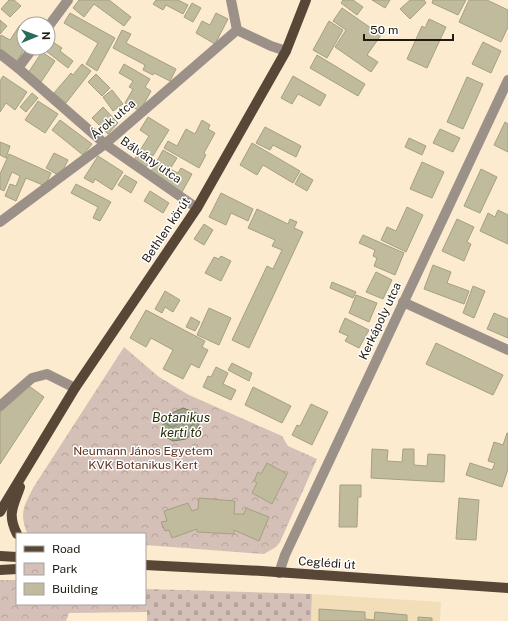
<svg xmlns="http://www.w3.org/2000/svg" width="508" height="621" font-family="'Public Sans',sans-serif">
<defs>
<pattern id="cemetery-stones" width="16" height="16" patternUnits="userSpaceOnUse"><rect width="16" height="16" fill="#d5c0b7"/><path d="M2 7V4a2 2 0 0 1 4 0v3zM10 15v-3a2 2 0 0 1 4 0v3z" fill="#b7a49c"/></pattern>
<pattern id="park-crowns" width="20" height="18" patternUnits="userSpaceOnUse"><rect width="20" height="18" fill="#d5c0b7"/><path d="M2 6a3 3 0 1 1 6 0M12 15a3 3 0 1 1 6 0" fill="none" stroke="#b7a49c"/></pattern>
<pattern id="water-waves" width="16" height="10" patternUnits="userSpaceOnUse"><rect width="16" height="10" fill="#9ea588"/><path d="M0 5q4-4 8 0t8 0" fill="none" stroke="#80866e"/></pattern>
</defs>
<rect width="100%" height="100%" fill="#fcebce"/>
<!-- built -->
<polygon fill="#f3deba" points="312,594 441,602 440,621 311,621"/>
<!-- cemetery -->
<polygon fill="url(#cemetery-stones)" points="145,589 312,594 311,621 147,621 147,612"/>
<!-- park -->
<g fill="url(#park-crowns)">
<path d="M124,347L159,377L189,395L282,436L288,446L317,459L280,542L276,547L264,554L145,545V534H30L27,533C19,512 24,507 33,488Z"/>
<polygon points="0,580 17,580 17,604 145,604 145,587 147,612 69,613 66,621 0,621"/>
</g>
<!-- water -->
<polygon fill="url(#water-waves)" stroke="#787b64" points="183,408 199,414 201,420 196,430 186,439 173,441 164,436 161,427 172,413"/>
<!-- building -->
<g fill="#c0bb9c" stroke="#a5a082">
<polygon points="9,0 14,0 21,6 10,17 1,9"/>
<polygon points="79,0 109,0 131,17 124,26 94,4 84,17 73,8"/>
<polygon points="156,0 178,0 188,5 183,14 166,5 163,10 153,4"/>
<polygon points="343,0 353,0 363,7 357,15 341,3"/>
<polygon points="372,0 390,0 385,8"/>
<polygon points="410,0 424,0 426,3 410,19 400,9"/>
<polygon points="433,0 466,0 458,15 432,3"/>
<polygon points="469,0 487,0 508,10 508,27 501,42 459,22"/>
<polygon points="192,3 201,8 193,22 184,17"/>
<polygon points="342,8 381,35 367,55 378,62 371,72 335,47 346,30 333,21"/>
<polygon points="70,13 115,38 97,71 86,64 98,43 64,23"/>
<polygon points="216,13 228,19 215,44 196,33 202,21 210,25"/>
<polygon points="429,19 446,27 427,68 407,59 422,26 425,28"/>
<polygon points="0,20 7,26 0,34"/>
<polygon points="329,21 343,30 327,58 313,50"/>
<polygon points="20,25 24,28 24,48 25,48 17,61 0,50 0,37 1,35 10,40"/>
<polygon points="122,30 131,34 126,43 176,69 170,81 154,73 153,75 143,70 145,65 113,48"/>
<polygon points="53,42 62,48 60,51 73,61 68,68 46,51"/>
<polygon points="483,42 501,51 491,73 472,64"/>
<polygon points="42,52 55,61 41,82 28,73"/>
<polygon points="317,55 365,84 358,96 310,68"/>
<polygon points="82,64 91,71 66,103 54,93 71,73 73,75"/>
<polygon points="124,64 150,79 145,87 151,91 140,111 125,103 133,89 129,87 133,81 119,73"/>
<polygon points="96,74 110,88 102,96 88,82"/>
<polygon points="3,76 27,92 15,110 6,103 0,112 0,81"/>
<polygon points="293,76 326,95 320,106 298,94 292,104 281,98"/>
<polygon points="467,77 483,84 463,129 447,122"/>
<polygon points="112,90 123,104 113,111 103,97"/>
<polygon points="32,93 38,98 26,112 20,107"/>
<polygon points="38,101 58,114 45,133 25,120"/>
<polygon points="103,107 118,123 108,134 92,118"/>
<polygon points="148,117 169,130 146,167 134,160 149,136 140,130"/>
<polygon points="60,120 92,144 83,155 52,130"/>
<polygon points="202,120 210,125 208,129 215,133 204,153 206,155 199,168 164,148 168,141 177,146 186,129 195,134"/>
<polygon points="505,122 508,124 508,152 494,145"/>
<polygon points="265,127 301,146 296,157 273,145 270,150 256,143"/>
<polygon points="440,129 460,138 453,152 433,143"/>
<polygon points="409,138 426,146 422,155 405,147"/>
<polygon points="0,142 10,146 6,158 0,155"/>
<polygon points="252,143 300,171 293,183 263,165 257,175 240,165"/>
<polygon points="163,150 177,158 170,169 178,173 181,168 192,174 182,192 150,173"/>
<polygon points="54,153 68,160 60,176 46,168"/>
<polygon points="9,154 51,173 45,186 26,178 16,201 5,196 10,184 16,186 20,176 12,172 4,191 0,189 0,174"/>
<polygon points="98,156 123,172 112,190 95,179 93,183 84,178"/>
<polygon points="422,162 444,172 432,198 410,189"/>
<polygon points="481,169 497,177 480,213 464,206"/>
<polygon points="301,173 313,180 307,191 295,184"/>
<polygon points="125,175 137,182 131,193 118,185"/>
<polygon points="76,184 111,202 100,221 93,218 98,207 71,193"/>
<polygon points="150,191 169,203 163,213 144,201"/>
<polygon points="221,193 253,209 248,221 231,213 226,225 209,217"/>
<polygon points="407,207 423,215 406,252 381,240 387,227 396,231"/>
<polygon points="257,209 288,224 290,219 297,222 294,228 303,232 249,348 232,340 267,266 273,269 282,250 272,246 275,240 248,228"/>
<polygon points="498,210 508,215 508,244 480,231 488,213 495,217"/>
<polygon points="457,219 474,227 467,242 471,244 464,261 442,251"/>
<polygon points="204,224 213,230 204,245 194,239"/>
<polygon points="363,235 404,253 395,275 374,266 377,258 373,256 375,250 359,243"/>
<polygon points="221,256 231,261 221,281 205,273 214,257 219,259"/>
<polygon points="433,265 451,272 447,283 469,291 464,304 424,289"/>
<polygon points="376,272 392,280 383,299 366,292"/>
<polygon points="332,282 356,292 353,298 330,288"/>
<polygon points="473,286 485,291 474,318 463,313"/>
<polygon points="165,291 180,300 173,312 165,307 162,313 155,309"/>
<polygon points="356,295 377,303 369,322 349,313"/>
<polygon points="209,308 231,318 219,345 197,335"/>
<polygon points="146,310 205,341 202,347 208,350 199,368 191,364 183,379 163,369 173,350 151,338 146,347 130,338"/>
<polygon points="494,313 508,319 508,338 487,329"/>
<polygon points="191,317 200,322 195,331 186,327"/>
<polygon points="345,318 369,330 359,348 345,341 348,336 339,332"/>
<polygon points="436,343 503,375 493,395 426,364"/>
<polygon points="232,363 252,373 249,381 228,370"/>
<polygon points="216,367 228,373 223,384 236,390 231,400 203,387 208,376 211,377"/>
<polygon points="29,386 44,397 0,464 0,412"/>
<polygon points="253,387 291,406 282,423 245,405"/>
<polygon points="311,404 328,412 312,445 292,435 297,425 300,426"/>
<polygon points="507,433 508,433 508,469 502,487 466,475 470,463 492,470 495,463 488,461 494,442 503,445"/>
<polygon points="372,449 388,450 387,461 402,462 403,449 414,449 414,465 427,466 428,454 445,455 444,482 371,478"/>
<polygon points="267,463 287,474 272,504 252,493 257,483 254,481 258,472 261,474"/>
<polygon points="340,485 361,485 361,497 358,497 357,527 339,527"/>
<polygon points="199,498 235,501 234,514 244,514 246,508 269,517 259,541 234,530 234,534 197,532 197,529 172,538 169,530 165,531 161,522 167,521 164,511 188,503 192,511 198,509"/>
<polygon points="459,498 479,500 476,540 456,539"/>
<polygon points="319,609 365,612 365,619 374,620 375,612 407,615 407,621 319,621"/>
<polygon points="418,617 432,618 432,621 418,621"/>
</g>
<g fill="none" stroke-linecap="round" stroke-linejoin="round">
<!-- minor -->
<g stroke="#9c9188" stroke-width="10">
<polyline points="231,0 237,30"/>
<polyline points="48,27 68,0"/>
<polyline points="237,30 271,46 286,51"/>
<polyline points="0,54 18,68 105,144 197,208"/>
<polyline points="18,68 33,48"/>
<polyline points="0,222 105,144 237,30"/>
<polyline points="403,302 508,350"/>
<polyline points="0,406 32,378 47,374 75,388"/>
<polyline points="279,573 285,555 508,80"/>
</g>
<!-- major -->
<g stroke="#584637" stroke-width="10">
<polyline points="0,512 75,388 197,208 286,51 306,0"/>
<path d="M17,534C7,514 13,507 20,487"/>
<polyline points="0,556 17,557"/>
<polyline points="145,565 262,571 508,588"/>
<polyline points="0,570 17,569"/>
</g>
</g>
<g text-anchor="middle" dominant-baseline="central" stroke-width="3" stroke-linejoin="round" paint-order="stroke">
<!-- street labels -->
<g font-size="12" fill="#201a10" stroke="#fff">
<text transform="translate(113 119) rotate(-40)">Árok utca</text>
<text transform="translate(151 160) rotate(35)">Bálvány utca</text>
<text transform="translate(166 230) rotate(-56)">Bethlen körút</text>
<text transform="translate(380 321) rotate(-65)">Kerkápoly utca</text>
<text transform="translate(327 563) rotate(4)">Ceglédi út</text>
</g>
<!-- park labels -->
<g font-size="12" fill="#60331f" stroke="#fff">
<text x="143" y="451">Neumann János Egyetem<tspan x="143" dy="14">KVK Botanikus Kert</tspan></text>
</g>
<!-- water labels -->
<g font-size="13" font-style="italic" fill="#282e09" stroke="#fff">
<text x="181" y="417">Botanikus<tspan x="181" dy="15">kerti tó</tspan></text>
</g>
</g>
<!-- legend -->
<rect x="16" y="533" width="130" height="72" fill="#ffffff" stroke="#a6a39f"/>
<rect x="24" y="546" width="20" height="6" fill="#584637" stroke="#a6a39f"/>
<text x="52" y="553" font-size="12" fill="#201a10">Road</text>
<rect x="24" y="563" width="20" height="12" fill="url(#park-crowns)" stroke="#a6a39f"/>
<text x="52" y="573" font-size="12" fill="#201a10">Park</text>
<rect x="24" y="583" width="20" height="12" fill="#c0bb9c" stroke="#a6a39f"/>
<text x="52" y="593" font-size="12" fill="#201a10">Building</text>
<!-- north arrow -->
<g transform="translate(36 36) rotate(89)"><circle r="19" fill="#ffffff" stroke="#a6a39f"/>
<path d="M0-3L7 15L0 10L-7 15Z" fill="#296a59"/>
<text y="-6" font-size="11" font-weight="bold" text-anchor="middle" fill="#201a10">N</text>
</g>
<!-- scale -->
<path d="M364 34v6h89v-6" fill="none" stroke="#201a10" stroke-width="2"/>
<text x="370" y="34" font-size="12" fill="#201a10" stroke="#ffffff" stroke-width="3" paint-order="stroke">50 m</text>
</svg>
